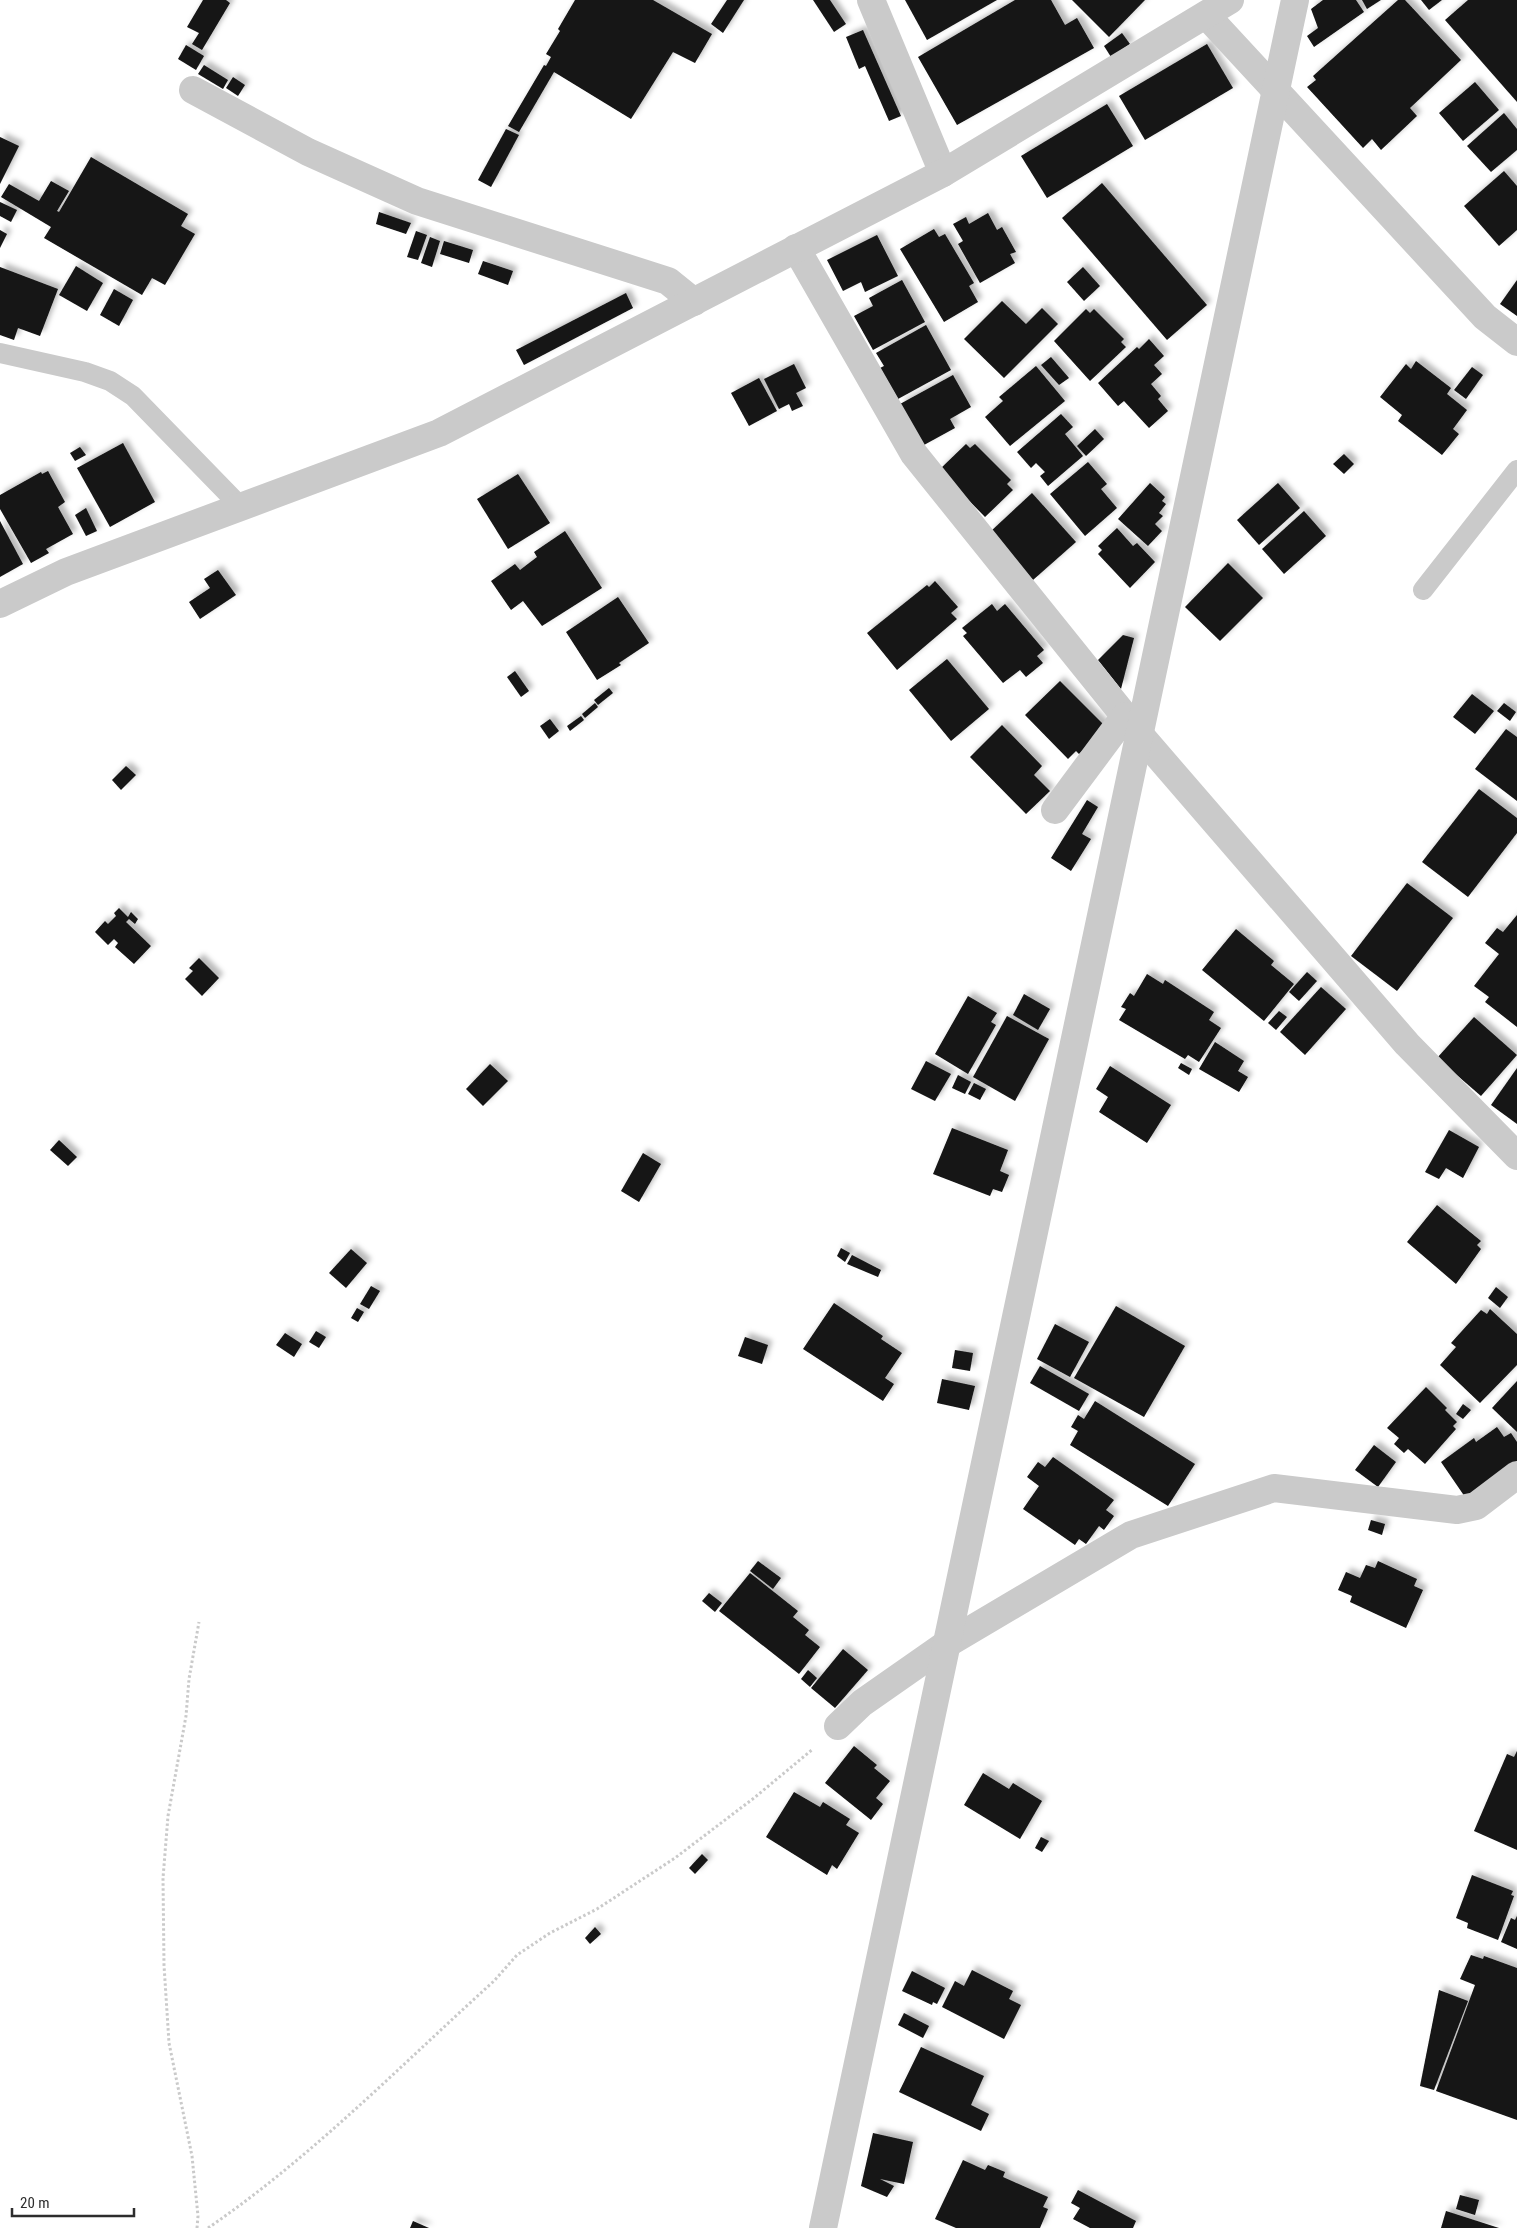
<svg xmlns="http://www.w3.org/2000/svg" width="1517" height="2228" font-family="'Roboto Condensed',sans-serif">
<defs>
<filter id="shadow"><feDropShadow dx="4.5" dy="-4.5" stdDeviation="2.5" flood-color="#0004"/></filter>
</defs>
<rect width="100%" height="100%" fill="#fff"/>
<!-- building -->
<g fill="#141414" filter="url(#shadow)">
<polygon points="203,0 226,0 230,3 202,50 192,44 199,33 187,27"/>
<polygon points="575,0 653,0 712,34 695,63 673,52 631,119 554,72 519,132 508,126 544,65 546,66 551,57 546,54 560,31 558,29"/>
<polygon points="727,0 744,0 723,33 711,24"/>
<polygon points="813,0 830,0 846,24 834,32"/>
<polygon points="905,0 997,0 927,40"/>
<polygon points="1015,0 1051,0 1065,25 1077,18 1094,48 957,125 918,57"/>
<polygon points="1072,0 1145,0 1109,37"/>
<polygon points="1323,0 1356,0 1364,12 1314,47 1307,36 1318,28 1311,9"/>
<polygon points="1362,0 1381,0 1367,9"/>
<polygon points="1398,0 1405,0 1461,60 1410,108 1417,116 1381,150 1372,139 1363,148 1307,87 1316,80 1313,76"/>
<polygon points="1421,0 1442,0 1429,10"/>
<polygon points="1468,0 1517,0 1517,102 1445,20"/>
<polygon points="863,30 901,116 889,121 865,66 859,69 846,37"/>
<polygon points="1122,33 1130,44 1111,57 1104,46"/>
<polygon points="1207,44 1233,88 1145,140 1119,96"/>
<polygon points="186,45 204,56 196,70 178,59"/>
<polygon points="204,65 228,80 223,89 198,74"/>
<polygon points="233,77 245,85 238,96 226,88"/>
<polygon points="1475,82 1499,110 1463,141 1439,113"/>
<polygon points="1107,104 1133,146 1047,198 1021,156"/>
<polygon points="1504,113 1517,129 1517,150 1491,172 1467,146"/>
<polygon points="506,129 519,135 491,187 478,180"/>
<polygon points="0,137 19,146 0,184"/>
<polygon points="91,157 188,214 181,226 195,234 165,285 152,278 142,295 44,238 51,227 1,197 9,184 39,201 51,181 69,191 57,211 59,212"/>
<polygon points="1504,171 1517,186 1517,230 1499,246 1464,206"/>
<polygon points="1102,183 1207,305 1167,340 1062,218"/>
<polygon points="0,202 17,210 11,222 0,216"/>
<polygon points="379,212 411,223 406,234 376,224"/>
<polygon points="988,213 997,230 1002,227 1016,252 1010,254 1015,263 980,283 958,244 963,241 953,224 966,217 969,224"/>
<polygon points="934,229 939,237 945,234 974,283 969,286 978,302 944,322 900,249"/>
<polygon points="0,230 7,234 0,248"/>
<polygon points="416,231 427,235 418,260 407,257"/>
<polygon points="877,235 898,276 865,292 861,282 843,291 827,260"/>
<polygon points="430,237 440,241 432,267 421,263"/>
<polygon points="444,241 473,250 469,263 440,254"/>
<polygon points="483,261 513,271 508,285 478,274"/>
<polygon points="76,266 103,283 87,311 59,295"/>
<polygon points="0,267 58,289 40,336 18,328 14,340 0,335"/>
<polygon points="1083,267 1100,286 1084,301 1067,282"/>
<polygon points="902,280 925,322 873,350 854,316 873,306 869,298"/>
<polygon points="1517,280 1517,316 1500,304"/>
<polygon points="114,289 133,300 119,326 100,315"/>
<polygon points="626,293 633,308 524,365 516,350"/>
<polygon points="1002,301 1026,324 1042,308 1058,324 1004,378 964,339"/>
<polygon points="1086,309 1090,313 1094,309 1124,339 1121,342 1126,347 1090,381 1054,341"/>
<polygon points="926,325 951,370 898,399 880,368 884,366 876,353"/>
<polygon points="1149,339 1164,356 1154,365 1162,374 1151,384 1161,396 1158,399 1168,411 1149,428 1124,401 1118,406 1098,383 1137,347 1139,349"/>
<polygon points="1051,357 1069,378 1059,385 1041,365"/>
<polygon points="1416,361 1451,388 1447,394 1467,410 1453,429 1459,434 1442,455 1398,421 1402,415 1380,397 1406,364 1411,369"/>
<polygon points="794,364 806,388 796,393 803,406 792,411 789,404 779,409 764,379"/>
<polygon points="1036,366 1065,401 1010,446 985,417 1003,401 999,397"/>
<polygon points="1472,367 1483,375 1466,399 1454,390"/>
<polygon points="953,375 971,407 950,419 955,428 924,445 900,404"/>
<polygon points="759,378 777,411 749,426 731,393"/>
<polygon points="1061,414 1073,427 1065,434 1083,456 1048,486 1040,476 1045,472 1036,463 1031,468 1017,452"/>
<polygon points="1095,429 1104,439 1086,456 1077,446"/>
<polygon points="123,443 155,502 110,527 77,468"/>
<polygon points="966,444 970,448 975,444 1011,480 1007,484 1013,490 985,517 939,470"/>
<polygon points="80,447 86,455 75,461 70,453"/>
<polygon points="1344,454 1354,464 1344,474 1333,464"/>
<polygon points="1088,462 1107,484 1101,489 1117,508 1085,536 1050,494"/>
<polygon points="48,471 65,502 58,507 73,534 46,549 49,553 31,563 0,509 0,495 41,472 42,474"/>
<polygon points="518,474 550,523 508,549 477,499"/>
<polygon points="1150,483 1165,497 1162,501 1166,504 1159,513 1163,516 1155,524 1162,531 1148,546 1118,519"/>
<polygon points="1278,483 1300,508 1259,545 1237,520"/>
<polygon points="1032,493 1076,542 1033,580 990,532"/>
<polygon points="86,508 97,531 86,536 75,515"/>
<polygon points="1304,511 1326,536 1284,574 1262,549"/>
<polygon points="0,521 23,564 0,577"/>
<polygon points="1117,528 1133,546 1137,543 1155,562 1130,588 1098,554 1102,550 1098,546"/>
<polygon points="565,531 602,588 542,626 523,601 511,610 491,581 515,564 520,570 537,557 534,552"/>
<polygon points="1228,563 1263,598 1220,641 1185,607"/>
<polygon points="218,570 236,595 200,619 189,602 210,588 204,579"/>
<polygon points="935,581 958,607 951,613 957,619 897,670 867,633 927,585 929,587"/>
<polygon points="618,597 649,643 619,663 621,665 597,680 566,632"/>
<polygon points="992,604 997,611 1005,604 1044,650 1037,656 1043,663 1026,677 1020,670 1003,683 963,636 967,633 962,628"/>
<polygon points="1123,635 1134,638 1121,689 1098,660"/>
<polygon points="947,659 989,709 951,741 909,690"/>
<polygon points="515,671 529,691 521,697 507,677"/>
<polygon points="1060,681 1107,728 1079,754 1076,751 1068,759 1025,715"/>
<polygon points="609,688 613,693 598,705 594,700"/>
<polygon points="1472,694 1494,711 1475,734 1453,717"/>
<polygon points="595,703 598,707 585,718 582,714"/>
<polygon points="1504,703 1516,712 1510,721 1497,711"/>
<polygon points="581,716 584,720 570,731 567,726"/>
<polygon points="550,719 559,731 549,739 540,726"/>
<polygon points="1002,725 1042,766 1034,775 1050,791 1026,814 970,757"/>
<polygon points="1506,729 1517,737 1517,801 1475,769"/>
<polygon points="126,766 136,775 121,790 112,780"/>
<polygon points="1479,789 1517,818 1517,833 1468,897 1422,862"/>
<polygon points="1087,800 1098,807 1082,834 1091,839 1071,871 1051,858"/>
<polygon points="1407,883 1453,918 1397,991 1351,956"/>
<polygon points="119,908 128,917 131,912 138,919 135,924 129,919 126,922 151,946 134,964 115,947 118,943 114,939 108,945 95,932 105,921 108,924 116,916 114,913"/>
<polygon points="1517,915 1517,1027 1485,1002 1489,997 1474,986 1499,954 1485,943 1497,928 1503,932"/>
<polygon points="1236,929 1274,961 1271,965 1294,984 1264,1021 1202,970"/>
<polygon points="199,958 219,978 202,996 185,979 193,971 189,968"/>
<polygon points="1307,972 1317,981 1299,1001 1289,992"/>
<polygon points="1147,974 1163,984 1165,980 1214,1012 1209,1020 1221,1028 1199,1062 1188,1055 1185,1059 1119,1020 1126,1009 1121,1007 1130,993 1134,996"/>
<polygon points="1321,987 1346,1009 1305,1055 1280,1032"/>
<polygon points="1024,994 1050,1009 1038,1030 1013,1015"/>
<polygon points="968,996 997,1013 991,1022 996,1025 968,1074 935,1054"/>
<polygon points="1279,1011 1287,1017 1276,1030 1268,1023"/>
<polygon points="1007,1016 1049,1039 1015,1101 973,1077"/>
<polygon points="1474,1017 1517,1055 1481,1096 1437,1058"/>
<polygon points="1215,1042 1244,1061 1238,1071 1248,1077 1239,1092 1199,1069"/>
<polygon points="926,1061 951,1074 935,1101 911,1089"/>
<polygon points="1181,1063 1192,1069 1189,1075 1178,1068"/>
<polygon points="490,1064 508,1081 483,1106 466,1089"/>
<polygon points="1110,1066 1171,1105 1147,1143 1099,1112 1108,1097 1096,1089"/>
<polygon points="1517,1068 1517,1124 1491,1105"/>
<polygon points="958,1075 971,1082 965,1094 952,1088"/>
<polygon points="974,1083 986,1089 980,1100 968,1094"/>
<polygon points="952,1128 1008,1150 1000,1171 1009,1175 1002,1192 993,1189 990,1196 933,1174"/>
<polygon points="1449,1130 1479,1147 1463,1178 1446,1168 1439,1179 1425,1172"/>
<polygon points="59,1140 77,1157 68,1166 50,1150"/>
<polygon points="643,1153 661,1164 639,1202 621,1191"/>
<polygon points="1437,1205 1481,1241 1477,1245 1481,1249 1456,1284 1407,1242"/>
<polygon points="841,1248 850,1253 845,1262 837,1256"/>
<polygon points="351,1249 367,1263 346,1288 329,1273"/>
<polygon points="852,1255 881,1270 878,1277 847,1264"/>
<polygon points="371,1286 380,1291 369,1309 360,1304"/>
<polygon points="1496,1287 1508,1297 1500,1308 1488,1298"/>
<polygon points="834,1303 883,1336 881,1339 902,1353 885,1378 894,1384 883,1401 803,1349"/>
<polygon points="1116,1306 1185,1346 1144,1417 1074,1378"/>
<polygon points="357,1308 364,1312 358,1322 351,1318"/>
<polygon points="1490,1309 1517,1334 1517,1365 1480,1403 1440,1365 1456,1347 1451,1343 1481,1310 1487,1314"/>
<polygon points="1055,1324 1089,1342 1070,1377 1037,1359"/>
<polygon points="316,1331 326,1337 319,1348 309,1342"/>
<polygon points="285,1333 302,1344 294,1357 276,1345"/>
<polygon points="745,1337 768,1345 762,1364 738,1356"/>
<polygon points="955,1350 973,1353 970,1371 952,1368"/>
<polygon points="1040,1366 1089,1394 1079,1411 1030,1383"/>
<polygon points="942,1379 975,1386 969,1410 937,1403"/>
<polygon points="1517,1381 1517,1432 1492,1408"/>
<polygon points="1426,1387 1447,1408 1445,1410 1457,1422 1453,1426 1456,1429 1425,1464 1408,1449 1404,1453 1394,1444 1399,1438 1387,1428"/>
<polygon points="1095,1401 1195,1464 1168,1506 1070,1445 1078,1431 1071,1427 1078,1415 1084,1419"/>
<polygon points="1463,1404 1471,1410 1463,1419 1456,1414"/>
<polygon points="1497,1427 1504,1437 1511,1433 1517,1442 1517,1461 1465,1497 1441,1462 1474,1438 1476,1442"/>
<polygon points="1374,1445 1396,1462 1378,1487 1355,1470"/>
<polygon points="1053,1457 1114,1500 1106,1510 1114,1516 1104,1530 1099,1526 1086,1544 1079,1539 1075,1545 1023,1509 1039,1486 1027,1477 1038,1462 1045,1467"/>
<polygon points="1371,1520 1385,1524 1382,1535 1368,1530"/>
<polygon points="758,1561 781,1578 773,1589 750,1571"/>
<polygon points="1378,1561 1417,1579 1414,1586 1423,1590 1406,1628 1350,1602 1352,1596 1338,1590 1346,1572 1360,1578 1366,1565 1375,1568"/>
<polygon points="750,1573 798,1611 793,1617 809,1630 805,1635 820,1647 799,1674 719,1611"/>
<polygon points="709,1593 722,1603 715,1612 702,1601"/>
<polygon points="843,1649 868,1670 835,1708 811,1688"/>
<polygon points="808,1670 817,1678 810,1687 801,1679"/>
<polygon points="854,1746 877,1765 874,1768 890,1781 876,1798 883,1804 871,1820 825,1783"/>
<polygon points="1517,1751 1517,1850 1474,1831 1507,1754 1514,1757"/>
<polygon points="983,1773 1009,1789 1013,1783 1042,1801 1020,1839 964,1805"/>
<polygon points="794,1792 820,1807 823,1802 850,1819 846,1825 859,1833 837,1869 832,1865 827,1875 766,1837"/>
<polygon points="1041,1837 1049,1841 1042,1852 1035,1848"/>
<polygon points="702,1854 708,1860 695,1874 689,1868"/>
<polygon points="1472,1875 1513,1891 1511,1895 1514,1896 1498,1940 1467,1928 1468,1923 1456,1918"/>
<polygon points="1517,1916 1517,1949 1501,1942 1511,1918 1515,1920"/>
<polygon points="595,1927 601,1934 590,1944 585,1938"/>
<polygon points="1471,1955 1483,1959 1484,1956 1517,1968 1517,2120 1436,2091 1475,1985 1460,1979"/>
<polygon points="972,1970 1013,1991 1009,1999 1021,2005 1004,2039 942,2007 955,1981 964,1986"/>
<polygon points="912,1971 945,1988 937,2004 933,2002 932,2005 902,1991"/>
<polygon points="1439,1990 1468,2001 1434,2090 1420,2086"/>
<polygon points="904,2013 929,2026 923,2038 898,2025"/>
<polygon points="921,2047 984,2076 971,2105 989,2114 981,2131 899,2092"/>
<polygon points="873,2133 913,2142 904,2184 880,2179 894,2186 887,2197 861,2186"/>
<polygon points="963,2160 985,2170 988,2165 1005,2172 1003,2177 1048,2197 1043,2207 1048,2209 1040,2228 956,2228 935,2219"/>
<polygon points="1078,2190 1136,2221 1133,2228 1090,2228 1073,2219 1080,2208 1071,2203"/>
<polygon points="1460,2195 1479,2200 1475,2215 1456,2209"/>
<polygon points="1446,2211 1499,2228 1441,2228"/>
<polygon points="413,2221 429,2228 410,2228"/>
</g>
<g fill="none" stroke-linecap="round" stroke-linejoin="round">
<!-- path -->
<g stroke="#cacaca" stroke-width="3" stroke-dasharray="2.5 2.5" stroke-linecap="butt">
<polyline points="197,2228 198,2216 192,2156 169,2043 164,1965 163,1878 168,1816 186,1716 189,1679 199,1622"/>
<path d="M208,2228C313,2156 400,2066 494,1981L517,1955L550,1933L597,1909L675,1858L754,1798L813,1749"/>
</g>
<!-- service -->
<g stroke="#cacaca" stroke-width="20">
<polyline points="0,353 85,372 110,381 133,396 241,507"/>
<polyline points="1423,590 1517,470"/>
</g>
<!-- minor -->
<g stroke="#cacaca" stroke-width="28">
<polyline points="871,0 943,173"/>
<polyline points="1206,15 1485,317 1517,342"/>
<polyline points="193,90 308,152 417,201 668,281 694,302"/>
<polyline points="796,248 914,454 1140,735 1407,1044 1517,1156"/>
<polyline points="0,604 66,572 439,433 943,173 1230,0"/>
<polyline points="1055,810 1125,716"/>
<polyline points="838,1726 862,1703 945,1645 1131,1535 1274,1488 1457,1510 1476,1506 1517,1475"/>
<polyline points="823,2228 1295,0"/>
</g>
</g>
<!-- scale -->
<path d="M12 2208v8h122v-8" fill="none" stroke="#2d2d2d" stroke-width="2.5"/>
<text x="20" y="2208" font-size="15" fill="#2d2d2d" stroke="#ffffff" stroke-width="4" paint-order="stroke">20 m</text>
</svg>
